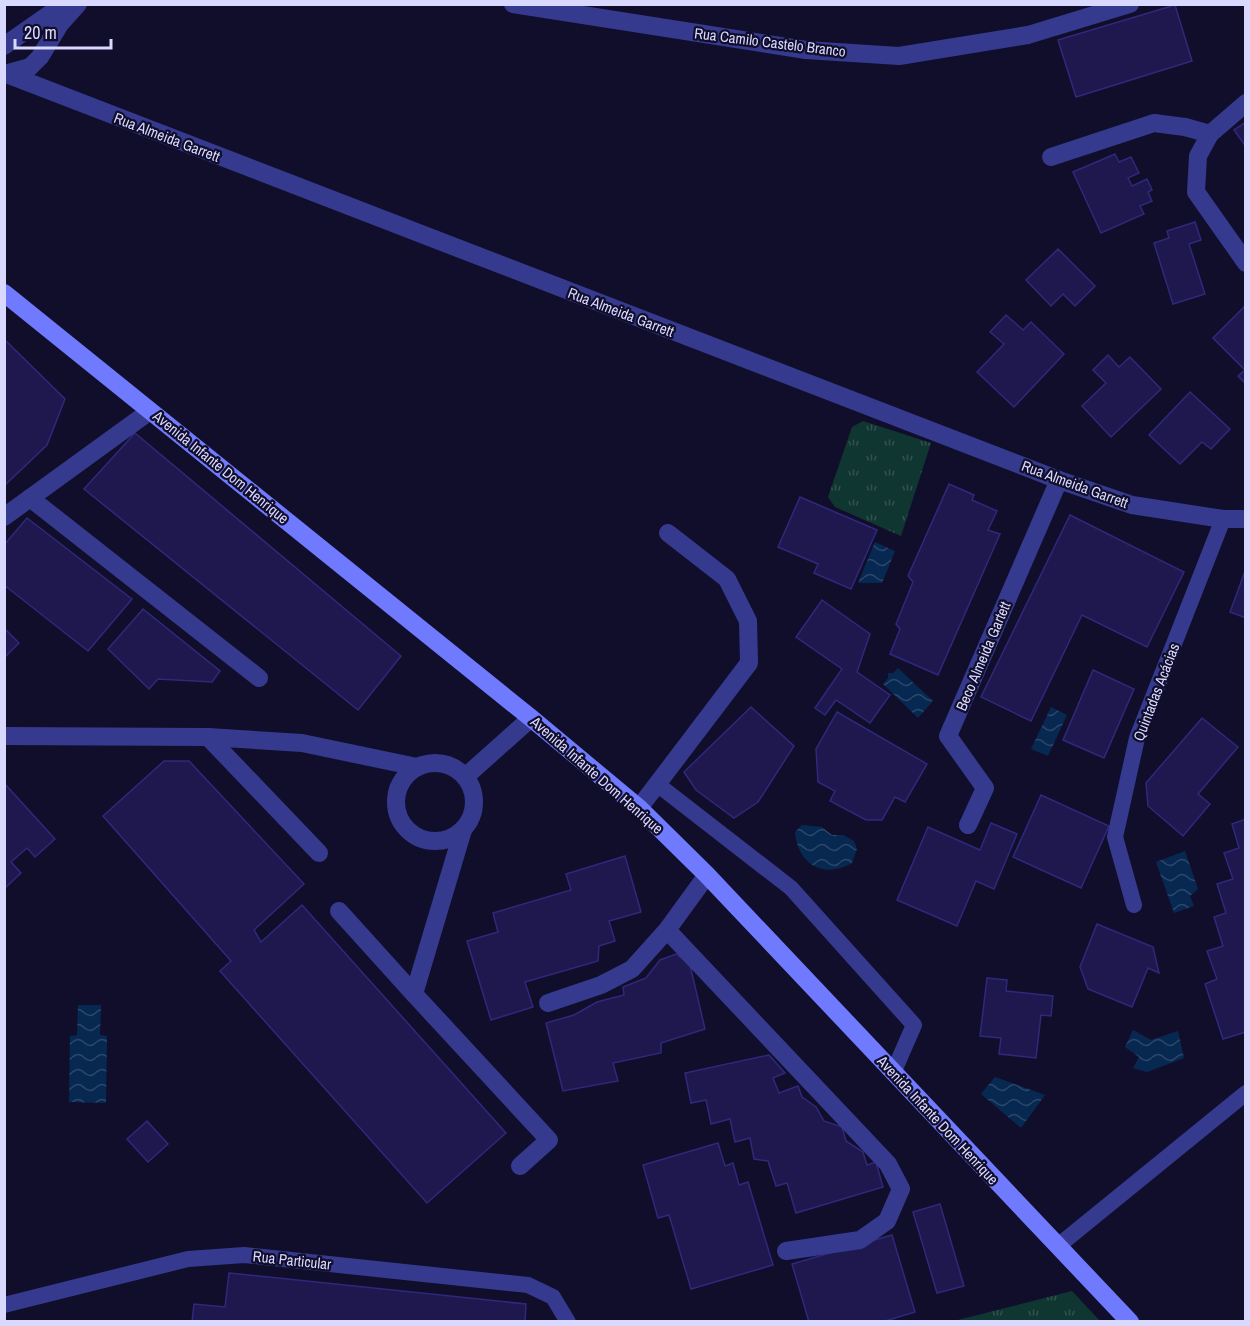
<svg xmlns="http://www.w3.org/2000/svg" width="1250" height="1326" font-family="'Archivo Narrow',sans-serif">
<defs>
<pattern id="grass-tufts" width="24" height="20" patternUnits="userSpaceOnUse" patternTransform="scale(1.5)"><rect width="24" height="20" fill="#103631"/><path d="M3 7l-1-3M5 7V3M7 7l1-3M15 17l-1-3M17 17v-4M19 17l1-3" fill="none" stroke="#325250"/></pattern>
<pattern id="water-waves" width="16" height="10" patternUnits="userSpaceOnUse" patternTransform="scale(1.5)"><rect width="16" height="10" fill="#072951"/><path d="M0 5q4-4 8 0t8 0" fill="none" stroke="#2b476b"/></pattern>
</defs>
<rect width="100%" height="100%" fill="#100e2b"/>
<!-- grass -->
<g fill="url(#grass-tufts)">
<polygon points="863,421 931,443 901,536 835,507 828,497 852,427"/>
<polygon points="1072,1291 1100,1321 954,1321"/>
</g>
<!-- water -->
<g fill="url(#water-waves)">
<polygon points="875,542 895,551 882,583 858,583"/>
<polygon points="898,668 933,701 918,718 883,684 888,678 888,673 893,673"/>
<polygon points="1051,707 1067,715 1048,756 1031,749"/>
<path d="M802,825L822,827L832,835H843L854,841L857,849L852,863C824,879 798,865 795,832Z"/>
<polygon points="1185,851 1198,889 1190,896 1194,906 1174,913 1156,862"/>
<polygon points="78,1005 101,1005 100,1035 107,1036 106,1103 69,1102 70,1036 77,1035"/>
<polygon points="1133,1030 1151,1040 1178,1031 1184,1058 1147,1072 1133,1068 1139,1057 1125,1047"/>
<polygon points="995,1077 1045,1095 1021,1128 981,1094"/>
</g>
<!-- building -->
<g fill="#1e184e" stroke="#30287c" stroke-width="1.5">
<polygon points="1175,5 1192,61 1076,97 1058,40"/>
<polygon points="1246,122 1246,147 1234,130"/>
<polygon points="1115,154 1119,162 1131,157 1139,173 1128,178 1132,186 1147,179 1152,190 1148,192 1152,201 1140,206 1144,214 1101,233 1073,172"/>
<polygon points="1195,222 1201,240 1189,244 1205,294 1173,304 1154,243 1169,238 1167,231"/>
<polygon points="1058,249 1095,286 1075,306 1063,294 1051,306 1026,280"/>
<polygon points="1246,305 1246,384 1238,376 1245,370 1213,338"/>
<polygon points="1006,315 1023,330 1031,322 1064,354 1014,407 977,372 1004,344 990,332"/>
<polygon points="4,339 65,399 47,445 4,486"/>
<polygon points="1108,355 1119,367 1130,357 1161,389 1111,437 1082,406 1106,383 1093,370"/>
<polygon points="1190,392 1230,429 1211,449 1202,442 1180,464 1149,435"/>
<polygon points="135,433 401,656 358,710 84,489"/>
<polygon points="949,484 974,495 972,500 997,511 988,530 1000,534 938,675 890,654 900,629 896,624 913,582 908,576"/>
<polygon points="800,497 877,530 851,589 814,573 818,564 778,547"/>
<polygon points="1070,515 1184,572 1147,647 1082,615 1031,721 981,697"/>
<polygon points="27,518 132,599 88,651 4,585 4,545"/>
<polygon points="1244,574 1246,574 1246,618 1230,612"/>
<polygon points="822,600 870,634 857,672 890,695 870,723 836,700 825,715 815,708 842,669 796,637"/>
<polygon points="143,609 220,671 212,682 158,679 149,689 108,649"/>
<polygon points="4,628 19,643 4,658"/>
<polygon points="1093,670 1134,689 1104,758 1063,740"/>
<polygon points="751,707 794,746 758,802 734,818 696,790 684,772"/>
<polygon points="837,712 927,764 905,802 895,797 882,820 866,820 830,801 835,791 818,782 816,749"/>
<polygon points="1202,718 1238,747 1198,794 1210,804 1183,836 1148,806 1146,783"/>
<polygon points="164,761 189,761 304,884 254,930 261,942 302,905 506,1133 427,1203 220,971 231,961 103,816"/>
<polygon points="4,783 55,839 35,857 27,848 11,862 21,873 4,889"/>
<polygon points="1041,795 1109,826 1081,888 1013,857"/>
<polygon points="1246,819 1246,1032 1223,1039 1205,984 1217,979 1207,951 1223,946 1214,917 1226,913 1217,884 1233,879 1224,853 1239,848 1232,824"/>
<polygon points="991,823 1017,834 994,889 976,881 957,926 897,900 928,827 980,850"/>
<polygon points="625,856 641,912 609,921 615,941 599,946 598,961 525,982 533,1007 491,1020 467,941 498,932 493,913 571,890 566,874"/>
<polygon points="1097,924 1153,947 1159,973 1148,968 1132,1007 1088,989 1080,967"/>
<polygon points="676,954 690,965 705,1029 661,1043 661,1053 613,1063 618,1081 563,1091 546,1023 574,1015 597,1002 624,995 623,987 646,978 660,960"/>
<polygon points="987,978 1007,980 1006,991 1053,996 1051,1016 1041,1015 1036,1058 999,1054 1001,1038 980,1036"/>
<polygon points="769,1055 785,1073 773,1078 779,1093 798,1086 802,1097 816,1107 824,1121 842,1127 846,1141 863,1152 867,1165 876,1162 883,1187 796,1213 787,1183 776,1186 768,1161 754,1159 750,1138 735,1142 730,1119 711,1124 706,1100 691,1103 685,1073"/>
<polygon points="147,1121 168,1144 148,1162 127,1139"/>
<polygon points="718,1143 725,1166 733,1163 739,1185 748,1182 773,1265 691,1289 669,1215 658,1218 643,1165"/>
<polygon points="940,1204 964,1286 937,1293 913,1212"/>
<polygon points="892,1235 915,1312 882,1322 809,1322 792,1264"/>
<polygon points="229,1273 526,1304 525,1322 192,1322 194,1304 225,1307"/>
</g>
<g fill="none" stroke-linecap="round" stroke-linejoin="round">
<!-- lane -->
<g stroke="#353a8f" stroke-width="16">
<polyline points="657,784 791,888 914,1025 893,1073"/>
<polyline points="1134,905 1115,837 1137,738 1223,519"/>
<polyline points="1058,1246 1246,1093"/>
<polyline points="4,1305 188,1259 244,1255 528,1285 553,1297 568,1322"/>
</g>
<!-- street -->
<g stroke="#353a8f" stroke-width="18">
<polyline points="513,4 806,50 899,56 1028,35 1130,4"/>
<polyline points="4,46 64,4"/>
<polyline points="4,73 1059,480 1132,505 1223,519 1246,519"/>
<polyline points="5,74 30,67 40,57 60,24 78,4"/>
<polyline points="1246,103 1210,134 1198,156 1196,192 1246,263"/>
<polyline points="1051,157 1154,123 1185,127 1210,134"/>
<polyline points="30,498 259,678"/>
<polyline points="4,517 150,411"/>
<polyline points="4,736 208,737 302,743 417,767"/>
<polyline points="208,737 319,853"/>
<circle cx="435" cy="802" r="39"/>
<polyline points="465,777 531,718"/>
<polyline points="639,808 749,663 748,621 727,579 668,533"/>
<polyline points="968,825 985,788 948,736 1059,480"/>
<polyline points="463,830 414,994 549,1140 520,1166"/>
<polyline points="339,911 414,994"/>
<polyline points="667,930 888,1164 901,1189 887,1221 860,1240 786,1251"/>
<polyline points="548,1003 601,985 632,969 667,930 707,875"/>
</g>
<!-- secondary -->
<polyline stroke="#6f7aff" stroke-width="18" points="4,293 531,718 639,808 707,875 1130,1322"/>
</g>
<g text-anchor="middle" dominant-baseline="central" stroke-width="4.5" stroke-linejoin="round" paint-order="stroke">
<!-- street labels -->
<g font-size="15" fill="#d9d8ff" stroke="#100e2b">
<text transform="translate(770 42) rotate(7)">Rua Camilo Castelo Branco</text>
<text transform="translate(167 137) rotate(21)">Rua Almeida Garrett</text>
<text transform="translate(621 312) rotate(21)">Rua Almeida Garrett</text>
<text transform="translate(221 467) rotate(39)">Avenida Infante Dom Henrique</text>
<text transform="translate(1075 484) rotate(20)">Rua Almeida Garrett</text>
<text transform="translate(983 656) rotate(-67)">Beco Almeida Gartett</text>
<text transform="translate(1156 692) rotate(-69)">Quintadas Acácias</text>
<text transform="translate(597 775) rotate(41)">Avenida Infante Dom Henrique</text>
<text transform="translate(938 1120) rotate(47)">Avenida Infante Dom Henrique</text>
<text transform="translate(292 1260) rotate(6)">Rua Particular</text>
</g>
</g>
<!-- border -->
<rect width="1250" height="1326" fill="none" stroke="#d9d8ff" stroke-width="12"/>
<!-- scale -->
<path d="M15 39v9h96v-9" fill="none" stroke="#d9d8ff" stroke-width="3"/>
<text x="24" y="39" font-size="18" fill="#d9d8ff" stroke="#100e2b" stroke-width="4.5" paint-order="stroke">20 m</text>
</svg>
